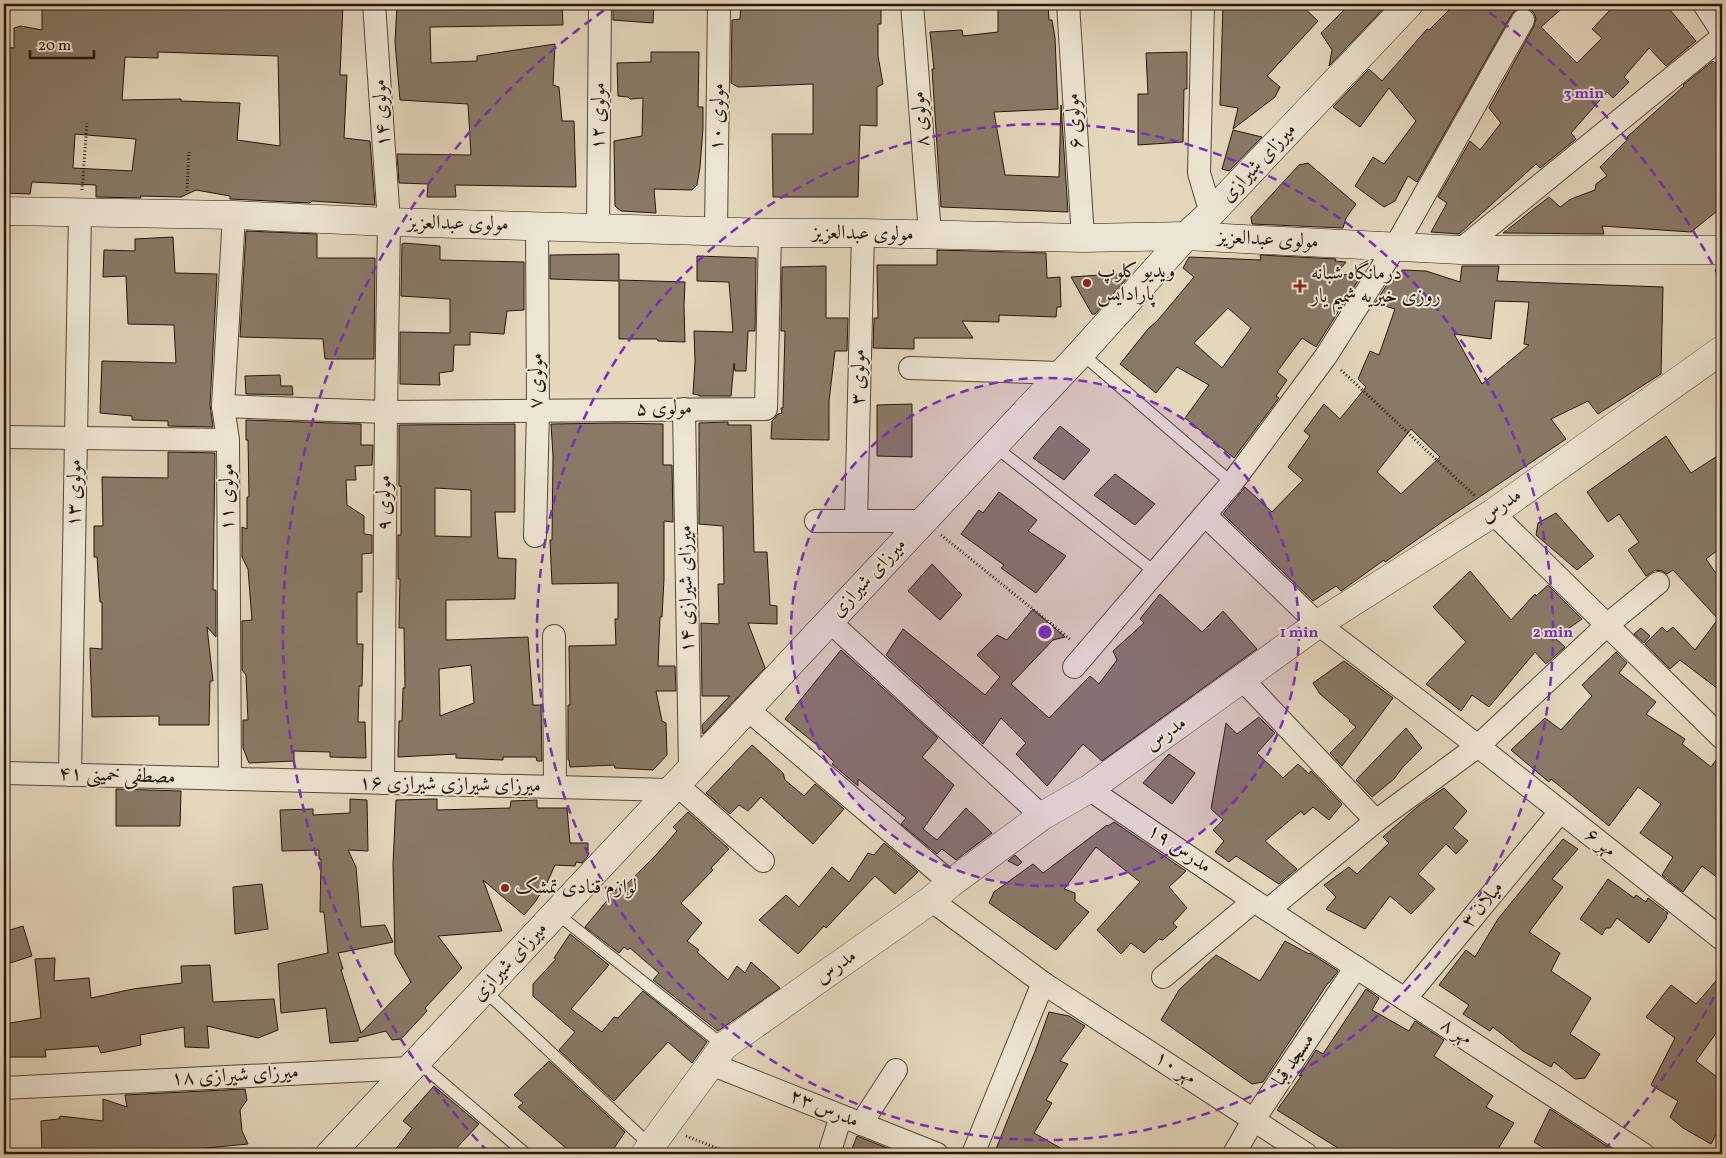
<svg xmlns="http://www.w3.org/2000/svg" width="1726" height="1158" font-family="Vollkorn,Amiri,serif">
<rect width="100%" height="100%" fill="#e4d7bc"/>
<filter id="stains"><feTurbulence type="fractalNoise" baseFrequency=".004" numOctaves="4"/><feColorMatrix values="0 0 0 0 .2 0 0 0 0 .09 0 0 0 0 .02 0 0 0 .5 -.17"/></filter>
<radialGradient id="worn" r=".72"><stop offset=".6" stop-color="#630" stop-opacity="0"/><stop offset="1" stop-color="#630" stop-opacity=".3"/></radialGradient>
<!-- building -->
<g fill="#897a67" stroke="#27150b" fill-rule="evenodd">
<path d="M42,4H343L340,75H347L344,138L370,141L375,205L312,201L310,203L230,199V196L196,190L181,197L140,196L141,198L96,197V185L32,182L30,194L4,193V47L14,48V28L21,26L42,30ZM158,52L278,56L280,146L237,140L240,103L181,101V99L122,100L125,57L158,58ZM75,134L136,139L132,171L73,168Z"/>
<polygon points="397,4 562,4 563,25 430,27 431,63 477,61 477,56 555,44 553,85 559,87 562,121 574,121 576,187 455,185 456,197 427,197 428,184 399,183 397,154 471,155 468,104 400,100 395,42"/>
<polygon points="613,4 654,4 653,23 613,20"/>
<polygon points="741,4 881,4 881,24 878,24 878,56 883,84 877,87 877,126 860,125 858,197 773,197 772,134 813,134 813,84 738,87 731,83 732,20 740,19"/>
<polygon points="998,4 1048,4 1049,20 1052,20 1055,38 1058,109 994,112 1005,175 1059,177 1061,105 1068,212 941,207 932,69 934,69 930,32 962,30 963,36 998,32"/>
<polygon points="1223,4 1300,4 1318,21 1267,76 1280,87 1275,97 1233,129 1238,108 1220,105"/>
<polygon points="1350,4 1388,4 1329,66 1332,50 1321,33"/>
<polygon points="1455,4 1567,4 1541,27 1577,63 1602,38 1592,29 1612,8 1621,7 1624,4 1665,4 1696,41 1666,66 1649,48 1624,77 1629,82 1613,98 1607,92 1571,133 1576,139 1540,168 1536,164 1459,234 1431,232 1447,203 1438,197 1470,141 1480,150 1501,123 1489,108 1534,26 1536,19 1534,13 1529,8 1522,7 1516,9 1512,14 1417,182 1408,176 1395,201 1384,207 1355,186 1373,157 1384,164 1416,121 1389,88 1360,127 1333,107 1369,69 1382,81 1427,29 1429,30"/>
<polygon points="651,52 699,52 698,107 703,107 703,128 700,167 697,185 692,190 654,189 656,213 621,211 615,206 614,141 642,136 643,98 630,99 628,97 618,96 617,63 651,62"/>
<polygon points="1187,52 1187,89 1184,89 1183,142 1138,145 1138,94 1148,94 1146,53"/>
<polygon points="1713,61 1722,69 1722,207 1691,232 1602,226 1604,234 1503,233 1549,197 1560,207 1571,199 1595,190 1596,184 1607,176 1600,167 1628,139 1627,137 1684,86 1683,85"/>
<polygon points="1233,130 1262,137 1229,171 1222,169"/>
<polygon points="1308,163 1356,204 1346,218 1343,228 1252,224 1251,217 1299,165"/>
<polygon points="246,231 317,234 317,258 375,258 374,359 325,359 323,339 240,337"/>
<polygon points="173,237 175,273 217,274 210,405 213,427 168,426 168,421 132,420 132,416 100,413 102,361 176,363 174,325 128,324 126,276 103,277 104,250 135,251 135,239"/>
<polygon points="404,243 440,246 440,260 524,262 524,310 507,311 504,334 470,332 470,345 454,345 453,371 439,373 440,385 400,384 400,332 450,333 450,299 401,296 402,244"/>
<polygon points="937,250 1046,253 1047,278 1060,277 1061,307 1057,307 1056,317 999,315 999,322 962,321 973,338 914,338 914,349 873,348 874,318 878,318 877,265 937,265"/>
<polygon points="619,254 619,280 685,282 684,306 685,342 658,341 657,339 619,339 619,281 550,279 550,255"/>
<path d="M1260,255L1336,259L1335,261L1346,262L1336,274L1361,276L1316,347L1302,338L1277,372L1287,380L1276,396L1279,398L1234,458L1185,418L1209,385L1177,367L1156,393L1120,364L1148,329L1158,320L1194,277L1183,268L1189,257L1261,260ZM1228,308L1251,328L1222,368L1194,343Z"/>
<polygon points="697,256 756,258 755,331 748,331 746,371 735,371 734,363 731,396 699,396 699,395 693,394 695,362 694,331 733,332 729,282 697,281"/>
<polygon points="826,266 826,318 848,318 847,351 835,351 829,401 829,440 771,439 772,421 778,414 782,413 781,408 783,408 785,331 781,331 782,267"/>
<path d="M1462,266H1499L1497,281L1663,287L1661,374L1598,414L1588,401L1551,419L1566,439L1445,520L1385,562L1384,560L1348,586L1341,591L1336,586L1313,601L1223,514L1245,487L1272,512L1303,480L1288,467L1310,436L1304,431L1324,404L1340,419L1366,387L1358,379L1370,351L1379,355L1395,309L1375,303L1390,280H1395L1402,270L1426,271L1460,282ZM1495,301L1529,302L1524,344L1529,345L1482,384L1454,334L1491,339ZM1411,429L1440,457L1401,494L1377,472Z"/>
<polygon points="1114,274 1130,275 1095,314 1092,314 1071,277"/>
<polygon points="280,375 281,386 292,386 293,395 246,394 245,376"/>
<polygon points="912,404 912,457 877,456 877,405"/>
<polygon points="246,420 361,424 361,445 373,445 372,465 355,466 356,480 346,480 347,505 364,516 364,534 372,535 372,553 362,554 362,592 357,592 357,644 363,644 362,686 359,686 358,722 365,722 366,758 330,757 330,752 294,751 294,761 249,763 243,748 243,720 248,720 246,675 242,670 242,621 252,620 248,569 242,557 242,527 247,529 247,497 249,497 248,440 246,440"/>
<polygon points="728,422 728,425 751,425 754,552 767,552 770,605 777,606 777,624 748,623 765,668 703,734 702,725 730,696 702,696 701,623 719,624 718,584 724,584 723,526 699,524 699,423"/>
<polygon points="618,423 663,424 663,465 672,465 673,522 664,521 664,579 662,617 660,617 658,666 675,666 676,691 656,691 662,721 666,723 667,755 653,770 615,768 614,765 570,767 569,760 568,760 568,705 570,705 569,646 616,645 615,619 618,619 618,583 552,584 550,540 552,540 553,456 551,424"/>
<path d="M515,424V512H495L498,558L516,559L515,599L446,600V640L528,637L533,705H541L542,761H537L536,757H503V760L456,758V754L398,757L399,721H402L403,688H405L404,628H399L400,579H398V535H401V486H399V425ZM435,488L471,490V537L435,536ZM471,665L474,703L440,716L439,669Z"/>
<polygon points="1060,426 1090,450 1064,480 1033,458"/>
<polygon points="1666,436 1691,473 1722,453 1722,547 1706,559 1722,582 1722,692 1680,660 1670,669 1645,644 1662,627 1667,632 1673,627 1695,650 1718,619 1673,570 1667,574 1662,571 1655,570 1646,576 1628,550 1639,542 1619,514 1608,522 1587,492"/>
<polygon points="168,452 215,453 213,590 216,590 216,637 207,627 213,681 210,681 209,725 159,725 159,716 92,717 90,648 102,649 102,602 100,602 97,557 94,557 94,526 103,526 102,477 168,478"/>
<polygon points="1115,474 1155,504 1135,525 1094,495"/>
<polygon points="999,492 1037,520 1028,531 1066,556 1036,593 1001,568 1004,565 961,534 979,510 983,513"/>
<polygon points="1556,513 1594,556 1577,570 1536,535 1538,523"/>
<polygon points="932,564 962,595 940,620 908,591"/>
<polygon points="1470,571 1511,620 1535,594 1536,596 1548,585 1582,619 1555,638 1565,647 1546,664 1535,652 1489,707 1472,695 1461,711 1426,684 1466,642 1433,607"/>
<polygon points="1160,594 1202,632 1223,611 1257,649 1102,761 1083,744 1047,786 1016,754 1026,743 1001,718 983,744 886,655 903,629 985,695 1000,677 977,655 997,635 1007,640 1033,609 1065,637 1053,640 1011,684 1049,718 1090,676 1099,684 1117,660 1113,651 1144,623 1140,619"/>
<polygon points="1641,628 1650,636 1644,643 1634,634"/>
<polygon points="841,650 938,738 922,757 954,785 923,829 937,840 966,808 992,833 956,860 942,849 937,854 901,824 906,818 858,779 858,786 832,764 834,762 817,745 785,719"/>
<polygon points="1616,652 1627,663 1619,673 1656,702 1646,714 1685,739 1682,744 1711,767 1722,752 1722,881 1702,866 1683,892 1662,875 1673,857 1640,833 1661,804 1638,787 1609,826 1551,779 1549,782 1511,750 1545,718 1561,730 1592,696 1582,685"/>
<polygon points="1344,661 1393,698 1342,766 1330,753 1356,727 1349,721 1350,720 1320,694 1313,683"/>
<polygon points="1259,717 1275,733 1257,753 1283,778 1298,764 1309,774 1311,771 1342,804 1329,820 1313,807 1304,815 1301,811 1265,841 1297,869 1279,884 1236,856 1229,862 1215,852 1224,841 1213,830 1223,820 1211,809 1226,723 1237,734"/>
<polygon points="1406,728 1422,748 1402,768 1394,779 1372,797 1356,780"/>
<polygon points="752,745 783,773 785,780 804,796 815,784 844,809 813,844 761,797 748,811 739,805 730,814 706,793"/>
<polygon points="1169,754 1195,773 1172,804 1143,783"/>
<polygon points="1444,788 1467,811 1453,828 1468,841 1456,854 1446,844 1418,874 1435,889 1411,914 1390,896 1365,929 1326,909 1336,897 1324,885 1349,867 1357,874 1389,843 1383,837 1417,807"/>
<polygon points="116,789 181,791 180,826 116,826"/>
<polygon points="350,799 367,800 368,851 348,850 356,867 361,927 385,925 393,942 338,953 343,969 341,970 361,1033 411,982 395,954 393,864 396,800 437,799 437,810 510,808 511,801 537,800 537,808 567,808 570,843 588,843 588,856 582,863 576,862 575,866 555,865 546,885 535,902 524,915 483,880 502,931 438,936 462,968 425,1008 427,1011 401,1039 392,1040 386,1031 358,1038 358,1041 330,1043 326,1008 281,1013 278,964 328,953 324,912 320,912 321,859 319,859 319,850 282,851 280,810 313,809 313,815 350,813"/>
<polygon points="688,812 729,849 711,868 713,870 681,903 702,923 687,941 699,950 697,952 728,980 737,966 745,973 751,962 780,988 718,1031 653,980 659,973 630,948 628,950 624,947 619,953 585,927 620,885 627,884 656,855 677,831 673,827"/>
<polygon points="1114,822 1186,871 1169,887 1187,908 1173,923 1177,927 1163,940 1159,939 1144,953 1131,943 1121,954 1097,930 1140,882 1096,847 1064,889 1075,893 1075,901 1089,912 1056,950 989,903 994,892 1033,864 1043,873 1107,825 1108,826"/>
<polygon points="1563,839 1578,849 1552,879 1563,887 1529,932 1560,953 1551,971 1591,998 1570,1034 1600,1054 1585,1078 1575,1079 1554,1062 1551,1067 1523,1051 1493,1027 1490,1031 1463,1014 1469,1005 1439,985 1466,950 1475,957 1498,919"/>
<polygon points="884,843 918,872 895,894 875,876 826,928 824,926 798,954 759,920 786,895 799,907 832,867 849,882 868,853 874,855"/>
<polygon points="1015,855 1022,862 1018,866 1008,861"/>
<polygon points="1608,879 1634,898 1636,895 1646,902 1648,898 1668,913 1666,916 1667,917 1649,943 1617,918 1610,928 1606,928 1602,935 1580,919"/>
<polygon points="262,884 268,929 235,934 233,887"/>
<polygon points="23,926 32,956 4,965 4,932"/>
<polygon points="570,934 609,965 571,1009 602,1032 614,1017 618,1018 643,991 707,1042 692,1063 668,1042 614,1101 559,1050 575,1032 533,996 533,984 556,959 554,958"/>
<polygon points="1285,941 1309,954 1310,953 1338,971 1329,983 1328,983 1263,1082 1252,1084 1161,1020 1179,990 1216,955 1260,981"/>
<polygon points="55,958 54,981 89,978 91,998 133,989 182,983 181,966 210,965 213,1002 274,999 278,1030 258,1038 207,1026 209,1048 185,1047 184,1027 140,1035 141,1045 101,1053 98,1046 45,1050 46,1057 6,1057 4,1024 41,1018 35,959"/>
<polygon points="1722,974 1722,1025 1696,1061 1722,1081 1722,1123 1711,1144 1683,1128 1670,1117 1678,1101 1651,1085 1675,1038 1646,1017 1671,985 1696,1004"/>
<polygon points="1366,989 1379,998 1372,1010 1409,1031 1415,1021 1444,1040 1434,1056 1493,1096 1486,1107 1514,1123 1495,1154 1336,1154 1338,1148 1277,1110 1302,1075 1299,1076 1316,1050 1323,1054"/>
<polygon points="1049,1012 1069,1016 1085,1026 1060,1061 1068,1064 1046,1100 1052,1103 1034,1133 1071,1154 994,1154 1036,1049"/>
<polygon points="549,1061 625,1132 610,1154 573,1154 518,1107 523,1103 514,1095"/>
<polygon points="434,1086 479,1124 451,1154 392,1154 412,1128 403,1121"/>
<polygon points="245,1089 247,1100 240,1110 242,1131 248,1144 174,1151 174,1154 42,1154 41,1121 59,1119 60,1116 103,1121 103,1099 127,1107 125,1095"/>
<polygon points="1550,1109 1619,1154 1554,1154 1534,1142"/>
<polygon points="857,1136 902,1154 850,1154"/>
</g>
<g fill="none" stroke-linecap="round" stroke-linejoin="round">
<!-- service casing -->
<g stroke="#564637" stroke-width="13">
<g id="service">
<polyline points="1081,353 1232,483"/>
<polyline points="994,446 1155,572"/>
<polyline points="556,913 724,1046"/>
<polyline points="484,990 651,1146"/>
<polyline points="417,1061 526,1154"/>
</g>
</g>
<!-- minor casing -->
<g stroke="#564637" stroke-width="24">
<g id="minor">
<polyline points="374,4 389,222 386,412 383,783"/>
<polyline points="912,4 930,234"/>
<polyline points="1068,4 1083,238"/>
<polyline points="1203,4 1199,173 1211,213"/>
<polyline points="1704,4 1722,32"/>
<polyline points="598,228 600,4"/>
<polyline points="716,230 719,4"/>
<polyline points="1460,250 1722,37"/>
<polyline points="910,368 1061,373"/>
<polyline points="223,406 386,412 766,409 770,233"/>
<polyline points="684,409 690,769"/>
<polyline points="4,437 228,440"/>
<polyline points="1493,513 1722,738"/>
<polyline points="1205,515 1318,624 1478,746 1722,939"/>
<polyline points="816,521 923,521"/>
<polyline points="856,521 863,233"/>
<polyline points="535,536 538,410 537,225"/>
<polyline points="829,621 1042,816"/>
<polyline points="554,636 555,787"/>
<polyline points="1074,667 1232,483 1326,356 1395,247 1523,20"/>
<polyline points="1242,679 1376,821"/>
<polyline points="747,709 951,883"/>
<polyline points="4,773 671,790"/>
<polyline points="70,775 80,212"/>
<polyline points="230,779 228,440 223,406 234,215"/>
<polyline points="676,784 763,861"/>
<polyline points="1089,789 1254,901 1643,1154"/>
<polyline points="931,900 1043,983 1306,1154"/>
<polyline points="1268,910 1376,821 1478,746 1607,625 1658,583"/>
<polyline points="1163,977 1254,901"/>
<polyline points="1405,999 1560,812"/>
<polyline points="711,1064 937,1154"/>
<polyline points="4,1088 411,1068"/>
<polyline points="861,1124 896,1070"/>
<polyline points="829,1154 841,1116"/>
<polyline points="973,1154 1043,983"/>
<polyline points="1234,1154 1254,1119 1356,967"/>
</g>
</g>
<!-- tertiary casing -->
<g stroke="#564637" stroke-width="29">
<polyline id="tertiary" points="645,1154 724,1046 931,900 951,883 1042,816 1089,789 1318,624 1493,513 1722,350"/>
</g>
<!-- secondary casing -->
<g stroke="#27150b" stroke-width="29">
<g id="secondary">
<polyline points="4,211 234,215 389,222 770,233 863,233 1083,238 1186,236 1460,250 1722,250"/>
<polyline points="330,1154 1081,353 1186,236 1211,213 1409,4"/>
</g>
</g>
<!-- path -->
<g stroke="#27150b" stroke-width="3" stroke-dasharray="1 2.5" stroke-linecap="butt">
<polyline points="82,190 87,123"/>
<polyline points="187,191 189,152"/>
<polyline points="1341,370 1475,496"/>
<polyline points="941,535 1071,640"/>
<polyline points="686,1136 732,1154"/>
</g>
<!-- service -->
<use href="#service" stroke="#ede5d3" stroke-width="11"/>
<!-- minor -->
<use href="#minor" stroke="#ede5d3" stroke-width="22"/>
<!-- tertiary -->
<use href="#tertiary" stroke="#ede5d3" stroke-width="28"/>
<!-- secondary -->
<use href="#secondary" stroke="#ede5d3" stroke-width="28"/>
</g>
<!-- distance rings -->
<circle cx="1045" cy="632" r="254" fill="#7b2cbf" fill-opacity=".12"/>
<g fill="none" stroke="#7b2cbf" stroke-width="2.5" stroke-dasharray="9 6">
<circle cx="1045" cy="632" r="254"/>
<circle cx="1045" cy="632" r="508"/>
<path d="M1721 984A762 762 0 0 1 1602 1152M488 1152A762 762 0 0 1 613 4M1477 4A762 762 0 0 1 1721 280"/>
</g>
<!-- markers -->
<g fill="#8f2418" stroke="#ede5d3" stroke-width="2">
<circle cx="1087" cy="283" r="5"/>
<path d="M1297.5 278.5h5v5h5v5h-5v5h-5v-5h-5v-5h5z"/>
<circle cx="505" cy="888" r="5"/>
</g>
<g text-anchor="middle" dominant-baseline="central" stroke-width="4" stroke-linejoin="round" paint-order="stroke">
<!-- street labels -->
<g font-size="20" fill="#27150b" stroke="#ede5d3">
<text transform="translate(382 113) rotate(-94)">مولوی ۱۴</text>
<text transform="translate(599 116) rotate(-89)">مولوی ۱۲</text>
<text transform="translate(718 117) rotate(-89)">مولوی ۱۰</text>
<text transform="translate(921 119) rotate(-95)">مولوی ۸</text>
<text transform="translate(1075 121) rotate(-94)">مولوی ۶</text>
<text transform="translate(1259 163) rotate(-47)">میرزای شیرازی</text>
<text transform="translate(458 224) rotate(1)">مولوی عبدالعزیز</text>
<text transform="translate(863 234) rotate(1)">مولوی عبدالعزیز</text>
<text transform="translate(1268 240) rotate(3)">مولوی عبدالعزیز</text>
<text transform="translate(859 377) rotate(-89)">مولوی ۳</text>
<text transform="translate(537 381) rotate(-90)">مولوی ۷</text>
<text x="664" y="409">مولوی ۵</text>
<text transform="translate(75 493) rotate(-89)">مولوی ۱۳</text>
<text transform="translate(228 497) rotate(-90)">مولوی ۱۱</text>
<text transform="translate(385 503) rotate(-90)">مولوی ۹</text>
<text transform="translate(1501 506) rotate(-34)">مدرس</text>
<text transform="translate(869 578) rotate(-47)">میرزای شیرازی</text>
<text transform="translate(687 589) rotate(-91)">میرزای شیرازی ۱۴</text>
<text transform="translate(1166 734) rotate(-35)">مدرس</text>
<text transform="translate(117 776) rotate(2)">مصطفی خمینی ۴۱</text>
<text transform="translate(450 785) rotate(1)">میرزای شیرازی شیرازی ۱۶</text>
<text transform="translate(1600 843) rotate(38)">مهر ۶</text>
<text transform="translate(1179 849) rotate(34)">مدرس ۱۹</text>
<text transform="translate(1483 905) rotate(-51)">میلان ۳</text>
<text transform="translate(510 962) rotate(-47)">میرزای شیرازی</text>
<text transform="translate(836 967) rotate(-35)">مدرس</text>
<text transform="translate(1456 1032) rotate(33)">مهر ۸</text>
<text transform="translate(1294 1060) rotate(-56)">مسجد قبا</text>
<text transform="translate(1175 1068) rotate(33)">مهر ۱۰</text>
<text transform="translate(235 1076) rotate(-3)">میرزای شیرازی ۱۸</text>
<text transform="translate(824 1109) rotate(22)">مدرس ۲۳</text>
</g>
<!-- poi labels -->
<g font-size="20" fill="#27150b" stroke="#ede5d3" text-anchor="start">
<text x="1097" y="272">ویدیو کلوپ<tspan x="1097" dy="23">پارادایس</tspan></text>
<text x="1311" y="274">درمانگاه شبانه<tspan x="1311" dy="23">روزی خیریه شمیم یار</tspan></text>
<text x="515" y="888">لوازم قنادی تمشک</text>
</g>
</g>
<circle cx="1045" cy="632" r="8" fill="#7b2cbf" stroke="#ede5d3" stroke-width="2.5"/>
<g font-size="15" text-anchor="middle" font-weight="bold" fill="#7b2cbf" stroke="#ede5d3" stroke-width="4" stroke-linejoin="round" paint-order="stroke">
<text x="1584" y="98">3 min</text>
<text x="1299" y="637">1 min</text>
<text x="1553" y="637">2 min</text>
</g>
<!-- margin -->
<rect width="1726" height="1158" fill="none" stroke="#e4d7bc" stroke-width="20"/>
<rect x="5" y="5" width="1716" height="1148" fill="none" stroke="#27150b" stroke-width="2.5"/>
<rect x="10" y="10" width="1706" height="1138" fill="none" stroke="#27150b"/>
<!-- scale -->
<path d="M30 50v8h64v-8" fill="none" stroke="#27150b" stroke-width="2.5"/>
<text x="38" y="50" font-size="15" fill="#27150b" stroke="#ede5d3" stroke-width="4" paint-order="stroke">20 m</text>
<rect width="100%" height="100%" filter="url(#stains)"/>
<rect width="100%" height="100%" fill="url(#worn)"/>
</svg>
